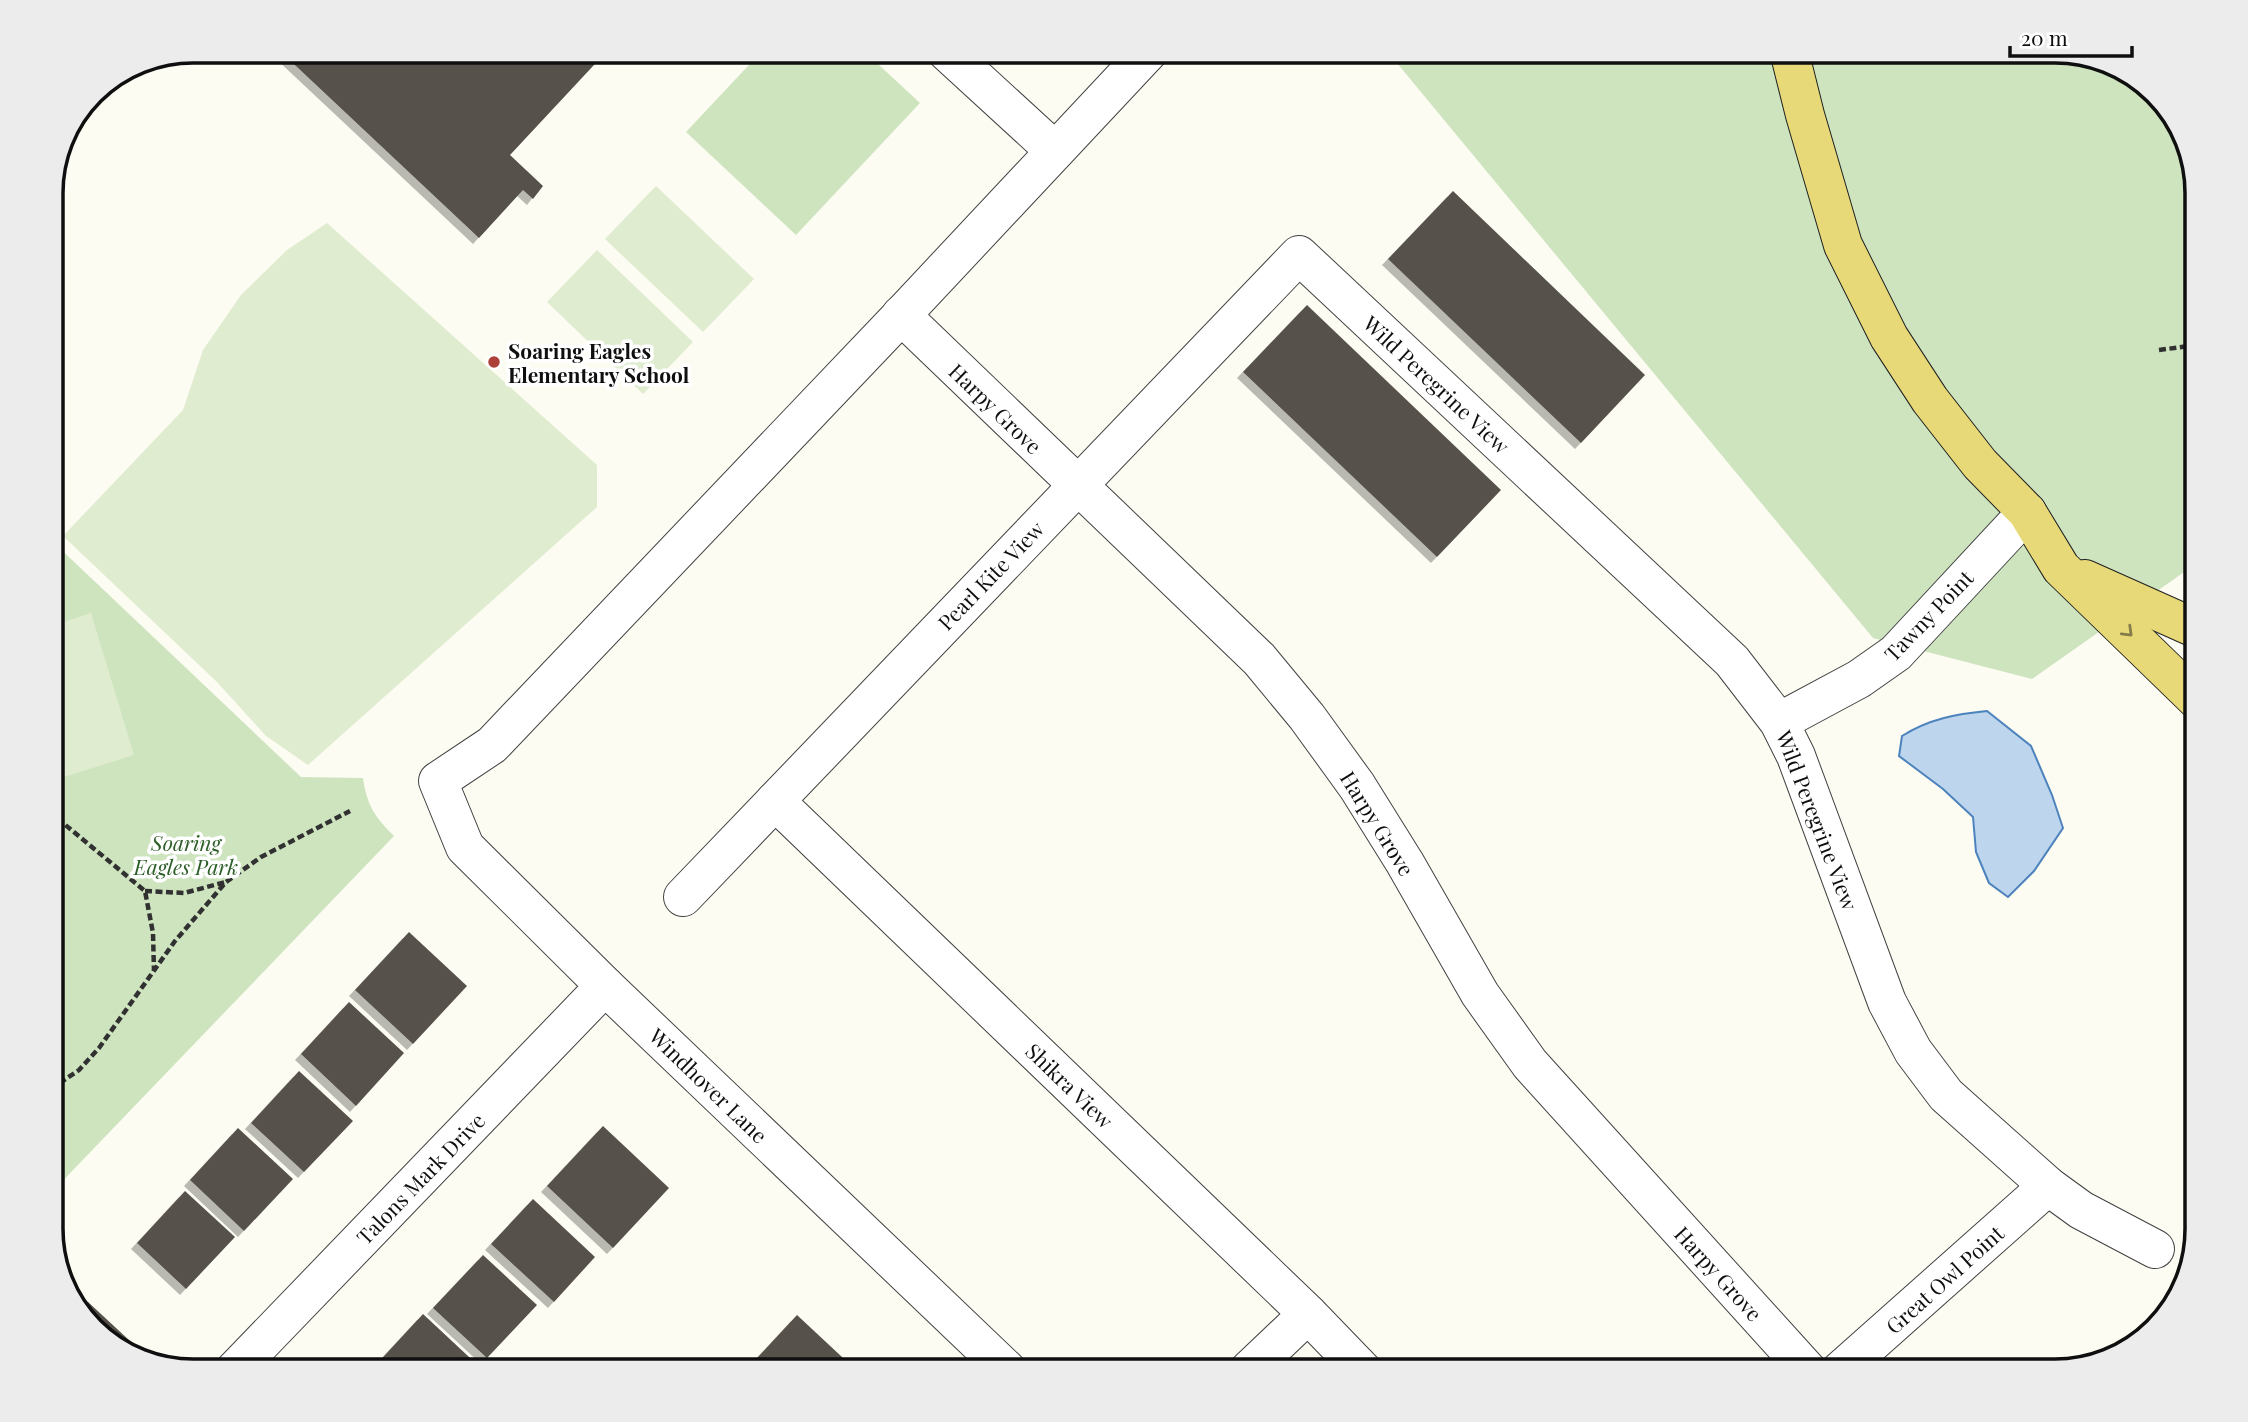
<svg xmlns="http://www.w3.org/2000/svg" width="2248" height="1422" font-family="'Playfair Display',serif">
<defs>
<filter id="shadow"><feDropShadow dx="-6" dy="6" stdDeviation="0" flood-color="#0004"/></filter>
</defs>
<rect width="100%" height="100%" fill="#fdfcf2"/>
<!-- green -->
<g fill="#cee4bf">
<polygon points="762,51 864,51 920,103 796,235 686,132"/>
<polygon points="1387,51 2055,51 2134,74 2178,122 2197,192 2197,563 2032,679 1873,638"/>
<path d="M51,540L301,777L363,778C367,806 375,817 394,836L51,1193Z"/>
</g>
<!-- pitch -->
<g fill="#dfecd0">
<polygon points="656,186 754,279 703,332 605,239"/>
<polygon points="327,223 597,465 597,507 308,765 266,736 217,682 63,536 183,410 203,350 241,295 287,250"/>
<polygon points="597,250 693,342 643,394 547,302"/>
<polygon points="91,613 134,755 51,781 51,626"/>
</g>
<!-- water -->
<path fill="#bdd6ee" stroke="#4d83bc" stroke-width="2" d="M1987,711L2031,746L2052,795L2063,828L2034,871L2008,897L1989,883L1976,852L1973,817L1943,789L1899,756L1902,736C1929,719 1956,714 1987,711Z"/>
<!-- building -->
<g fill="#56514c" filter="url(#shadow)">
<polygon points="280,51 607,51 510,155 543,186 533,199 523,190 479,238"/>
<polygon points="1453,191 1645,375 1581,443 1388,259"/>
<polygon points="1307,305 1501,490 1437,557 1243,372"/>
<polygon points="409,932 467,986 413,1044 355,990"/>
<polygon points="349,1002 404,1053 356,1106 301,1054"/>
<polygon points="299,1071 353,1121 304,1172 251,1123"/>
<polygon points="603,1126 669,1188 613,1248 547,1186"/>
<polygon points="238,1128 293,1179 244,1231 190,1180"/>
<polygon points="185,1191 235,1237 186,1289 137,1243"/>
<polygon points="533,1199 595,1257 554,1302 491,1244"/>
<polygon points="483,1255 537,1305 487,1358 433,1308"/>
<polygon points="88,1302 143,1353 140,1355 114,1348 79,1311"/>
<polygon points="423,1314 484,1371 377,1371 373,1368"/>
<polygon points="797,1315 857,1371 745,1371"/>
</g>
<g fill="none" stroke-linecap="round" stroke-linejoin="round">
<!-- minor casing -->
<g stroke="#424242" stroke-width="40">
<g id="minor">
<polyline points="946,51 1055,151"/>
<polyline points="901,315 1259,659 1307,717 1357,786 1405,863 1480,994 1530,1064 1808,1371"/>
<polyline points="1779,722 1859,679 1896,653 2027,512"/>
<polyline points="775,801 1308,1314 1363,1371"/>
<polyline points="683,897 1299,255 1732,661 1779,722 1796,756 1887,1002 1913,1051 1946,1095 2048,1186 2081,1210 2155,1249"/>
<polyline points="234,1371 605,986"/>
<polyline points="1008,1371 605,986 465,847 438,781 492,745 896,321 1149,51"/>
<polyline points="1248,1371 1308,1314"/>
<polyline points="1840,1371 2048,1186"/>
</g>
</g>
<!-- major casing -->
<g stroke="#202020" stroke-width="40">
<g id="major">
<polyline points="1789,51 1805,115 1843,245 1889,337 1930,400 1980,464 2027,512 2061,568 2197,700"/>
<polyline points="2085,579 2197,629"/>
</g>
</g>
<!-- path -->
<g stroke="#313131" stroke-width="4.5" stroke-dasharray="7 3.5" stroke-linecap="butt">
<polyline points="2159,350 2197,345"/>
<polyline points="51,810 63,823 145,891 153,933 154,971"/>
<polyline points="145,891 184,893 226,882"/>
<polyline points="51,1069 61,1082"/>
<polyline points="51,1089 79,1070 99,1048 175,941 226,882 261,857 350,811"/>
</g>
<!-- minor -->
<use href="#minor" stroke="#fff" stroke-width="38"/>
<!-- major -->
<use href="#major" stroke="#e7d978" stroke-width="38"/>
</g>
<!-- one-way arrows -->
<defs><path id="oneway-chevron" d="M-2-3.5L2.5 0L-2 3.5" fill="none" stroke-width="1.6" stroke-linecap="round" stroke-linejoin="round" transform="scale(1.75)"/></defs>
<use stroke="#867e49" href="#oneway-chevron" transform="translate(2128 632) rotate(44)"/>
<!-- markers -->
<circle fill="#ad4038" stroke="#fff" stroke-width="2.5" cx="494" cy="362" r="7"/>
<g text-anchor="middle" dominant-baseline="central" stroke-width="7" stroke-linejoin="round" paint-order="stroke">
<!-- poi labels -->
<g font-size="21" font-weight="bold" fill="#0f0f0f" stroke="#fff" text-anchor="start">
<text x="508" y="350">Soaring Eagles<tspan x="508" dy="24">Elementary School</tspan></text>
</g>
<!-- street labels -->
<g font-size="21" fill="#0f0f0f" stroke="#fff">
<text transform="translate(1437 384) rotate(43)">Wild Peregrine View</text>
<text transform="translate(996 408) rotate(44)">Harpy Grove</text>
<text transform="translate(990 575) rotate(-46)">Pearl Kite View</text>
<text transform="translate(1928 615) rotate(-46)">Tawny Point</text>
<text transform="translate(1818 820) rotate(69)">Wild Peregrine View</text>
<text transform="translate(1378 823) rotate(58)">Harpy Grove</text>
<text transform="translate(709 1085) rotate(44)">Windhover Lane</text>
<text transform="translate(1070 1085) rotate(44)">Shikra View</text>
<text transform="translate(420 1178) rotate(-46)">Talons Mark Drive</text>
<text transform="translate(1719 1273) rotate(48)">Harpy Grove</text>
<text transform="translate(1944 1279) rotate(-42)">Great Owl Point</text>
</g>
<!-- park labels -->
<g font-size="21" font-style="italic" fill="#2c5e27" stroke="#fff">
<text x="186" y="842">Soaring<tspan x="186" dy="24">Eagles Park</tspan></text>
</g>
</g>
<!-- crop -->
<path d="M0 0H2248V1422H0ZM193 63H2055A130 130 0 0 1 2185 193V1229A130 130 0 0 1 2055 1359H193A130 130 0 0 1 63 1229V193A130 130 0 0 1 193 63Z" fill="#ececec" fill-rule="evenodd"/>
<path fill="none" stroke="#0f0f0f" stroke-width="3.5" d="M193 63H2055A130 130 0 0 1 2185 193V1229A130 130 0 0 1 2055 1359H193A130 130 0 0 1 63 1229V193A130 130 0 0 1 193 63Z"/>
<!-- scale -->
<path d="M2010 46v10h122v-10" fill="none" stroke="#0f0f0f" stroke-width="3.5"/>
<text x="2021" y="46" font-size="21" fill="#0f0f0f" stroke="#ffffff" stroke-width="5" paint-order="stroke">20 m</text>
</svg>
